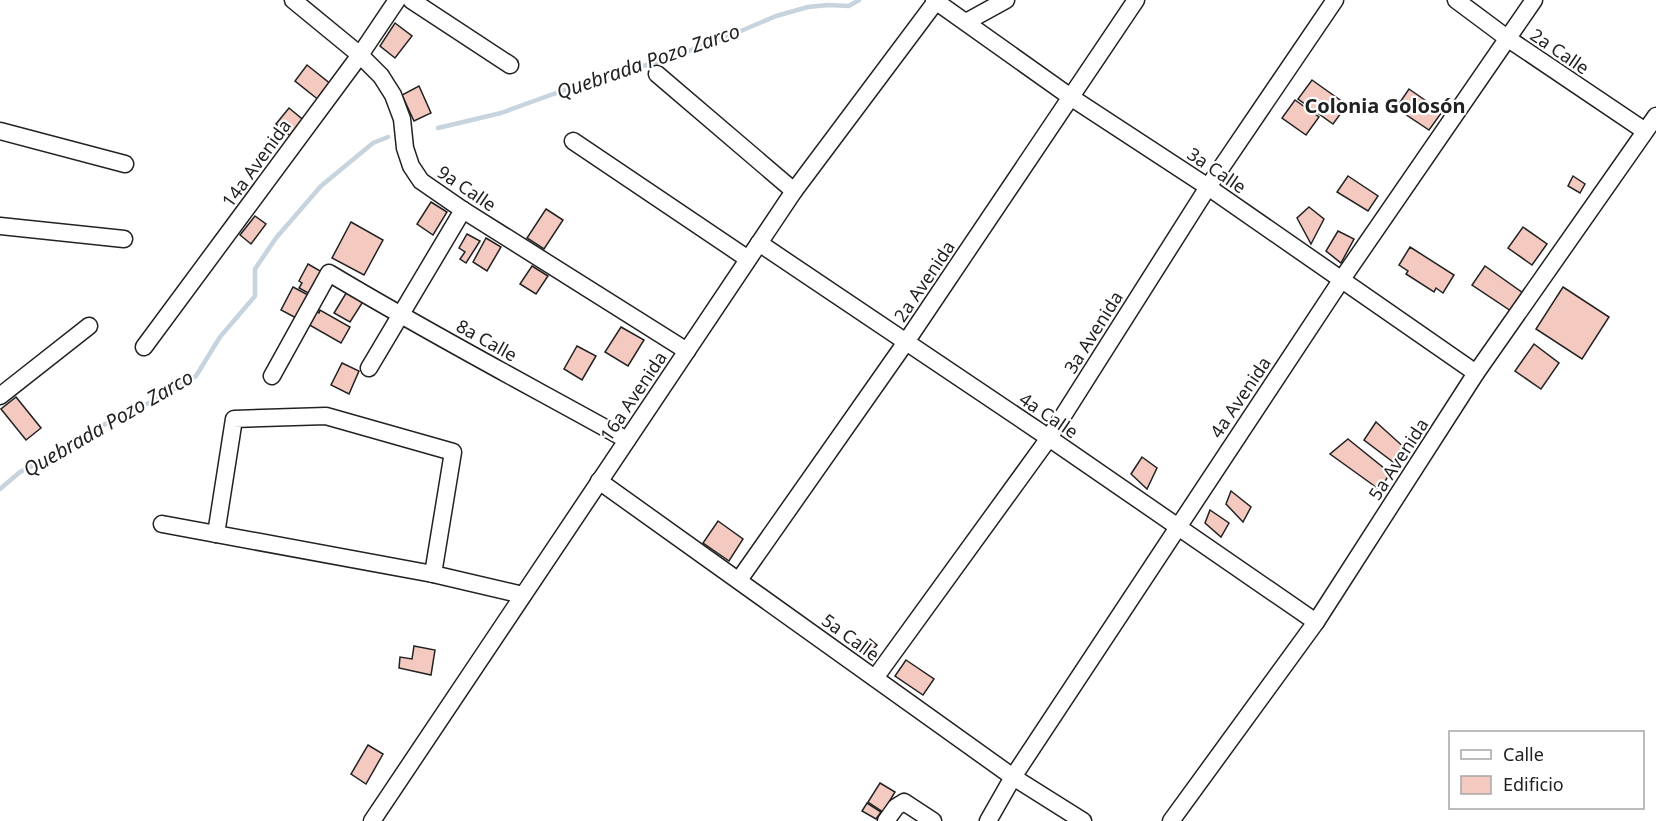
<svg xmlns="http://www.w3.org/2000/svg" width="1656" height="821" font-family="'Noto Sans',sans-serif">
<rect width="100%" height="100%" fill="#fff"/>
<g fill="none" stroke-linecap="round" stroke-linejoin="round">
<!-- stream -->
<g stroke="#c7d3dd" stroke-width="4.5">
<polyline points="438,128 501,113 581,84 667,59 729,36 776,16 808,7 828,5 849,6 859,0"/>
<polyline points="0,489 20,472 67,449 97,428 155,400 196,376 220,337 255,296 255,269 276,238 321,186 373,143 388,137"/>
</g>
</g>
<!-- building -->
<g fill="#f3c9c0" stroke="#222" stroke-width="1.5">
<polygon points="395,23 412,36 395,58 380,46"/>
<polygon points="307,65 332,85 320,101 295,81"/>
<polygon points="1312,80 1347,105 1333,124 1298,99"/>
<polygon points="419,86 431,113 414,121 402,95"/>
<polygon points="1409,89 1442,112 1429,130 1396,108"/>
<polygon points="1295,100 1319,117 1306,135 1282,118"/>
<polygon points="289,108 307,123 295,140 276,124"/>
<polygon points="1348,176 1378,196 1368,211 1337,192"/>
<polygon points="1573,176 1585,184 1580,193 1568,186"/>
<polygon points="431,202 447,212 433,235 417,224"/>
<polygon points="1309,207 1324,219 1311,244 1297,218"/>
<polygon points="546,209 563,220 544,249 527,238"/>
<polygon points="255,216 266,224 251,244 240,235"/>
<polygon points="351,222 383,240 364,275 332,258"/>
<polygon points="1523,227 1547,244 1532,265 1508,248"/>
<polygon points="1338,231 1354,239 1341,263 1326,251"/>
<polygon points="467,234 480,241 466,263 460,259 465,252 459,248"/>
<polygon points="486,238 501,247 487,271 473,262"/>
<polygon points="1410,247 1454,275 1443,293 1436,288 1434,292 1406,274 1408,271 1399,265"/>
<polygon points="308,264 322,272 310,294 299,288 302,283 299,281"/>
<polygon points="532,266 548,276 536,294 520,284"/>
<polygon points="1485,266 1523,293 1511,311 1472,285"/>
<polygon points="293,287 310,296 298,319 281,310"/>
<polygon points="1563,287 1609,317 1582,359 1536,329"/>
<polygon points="348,290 364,300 350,322 334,313"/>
<polygon points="314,310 319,313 320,310 350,327 341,343 306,323"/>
<polygon points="621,327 644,340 628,366 605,352"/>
<polygon points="1534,344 1559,363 1541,389 1515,371"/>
<polygon points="577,346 596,356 582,380 564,369"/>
<polygon points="342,363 359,371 349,394 331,385"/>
<polygon points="16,397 41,428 26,440 1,409"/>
<polygon points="1376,422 1407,450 1397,465 1364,440"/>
<polygon points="1348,439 1390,473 1380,490 1330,454"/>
<polygon points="1142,457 1157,468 1147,489 1131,474"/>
<polygon points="1231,491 1251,507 1243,522 1226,504"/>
<polygon points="1210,510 1229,523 1221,537 1205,523"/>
<polygon points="718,521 743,539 729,561 703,543"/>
<polygon points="870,639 877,645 870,653 863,647"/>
<polygon points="414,646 435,650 431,675 399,668 400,657 412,659"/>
<polygon points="906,660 934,679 923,695 895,676"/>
<polygon points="368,745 383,754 366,784 351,774"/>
<polygon points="880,783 895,792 883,812 868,802"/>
<polygon points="867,803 881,812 876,819 862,811"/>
</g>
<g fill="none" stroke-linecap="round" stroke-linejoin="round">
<!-- minor casing -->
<g stroke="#222" stroke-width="19">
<g id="minor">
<polyline points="293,0 360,55 381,76 393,95 402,119 405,148 411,166 421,181 463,210 687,351"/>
<polyline points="411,0 510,65"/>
<polyline points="934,0 1072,98 1208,187 1476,373"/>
<polyline points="1456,0 1507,38 1645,131"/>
<polyline points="966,22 1006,0"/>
<polyline points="657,74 794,191"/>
<polyline points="0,131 125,164"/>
<polyline points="573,141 748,259"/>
<polyline points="0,226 124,239"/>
<polyline points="759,243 1049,438 1316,622"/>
<polyline points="144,347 360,55 397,0"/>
<polyline points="369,368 463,210"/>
<path d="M272,376L329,273C427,332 528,385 627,440"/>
<polyline points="0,396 89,326"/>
<polyline points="599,481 1013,777 1083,821"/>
<polyline points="162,524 433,574 523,595"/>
<polyline points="216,534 234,419 326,416 453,452 433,574"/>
<polyline points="739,580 906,342 1136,0"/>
<polyline points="875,678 1049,438 1208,187 1335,0"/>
<polyline points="372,821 794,191 937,0"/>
<polyline points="886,821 896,807 904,802 933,821"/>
<polyline points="988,821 1013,777 1342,279 1534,0"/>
<polyline points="1171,821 1316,622 1476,373 1656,116"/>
</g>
</g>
<!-- minor -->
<use href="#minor" stroke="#fff" stroke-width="16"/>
</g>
<g text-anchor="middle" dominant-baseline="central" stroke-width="4.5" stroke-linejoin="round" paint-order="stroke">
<!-- street labels -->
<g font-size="18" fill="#222" stroke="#fff">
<text transform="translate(1560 51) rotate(34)">2a Calle</text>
<text transform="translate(256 163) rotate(-54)">14a Avenida</text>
<text transform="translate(1217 170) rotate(34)">3a Calle</text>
<text transform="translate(467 188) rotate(34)">9a Calle</text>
<text transform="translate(924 281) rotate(-56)">2a Avenida</text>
<text transform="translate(1093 332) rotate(-58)">3a Avenida</text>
<text transform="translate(487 340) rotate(29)">8a Calle</text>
<text transform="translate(633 396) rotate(-56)">16a Avenida</text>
<text transform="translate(1240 397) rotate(-56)">4a Avenida</text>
<text transform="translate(1049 415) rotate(34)">4a Calle</text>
<text transform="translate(1398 459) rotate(-57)">5a Avenida</text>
<text transform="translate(851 637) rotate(36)">5a Calle</text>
</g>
<!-- water labels -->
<g font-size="20" font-style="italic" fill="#222" stroke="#fff">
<text transform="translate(648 61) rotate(-19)">Quebrada Pozo Zarco</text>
<text transform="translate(108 423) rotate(-30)">Quebrada Pozo Zarco</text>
</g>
<!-- neighbourhood labels -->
<g font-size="20" font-weight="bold" fill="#222" stroke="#fff">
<text x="1385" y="105">Colonia Golosón</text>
</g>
</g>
<!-- legend -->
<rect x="1449" y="731" width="195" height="78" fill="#ffffff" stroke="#a7a7a7" stroke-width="1.5"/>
<rect x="1461" y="750" width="30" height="9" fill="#ffffff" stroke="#a7a7a7" stroke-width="1.5"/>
<text x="1503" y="761" font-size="18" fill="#222222">Calle</text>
<rect x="1461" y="776" width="30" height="18" fill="#f3c9c0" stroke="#a7a7a7" stroke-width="1.5"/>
<text x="1503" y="791" font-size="18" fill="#222222">Edificio</text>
</svg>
